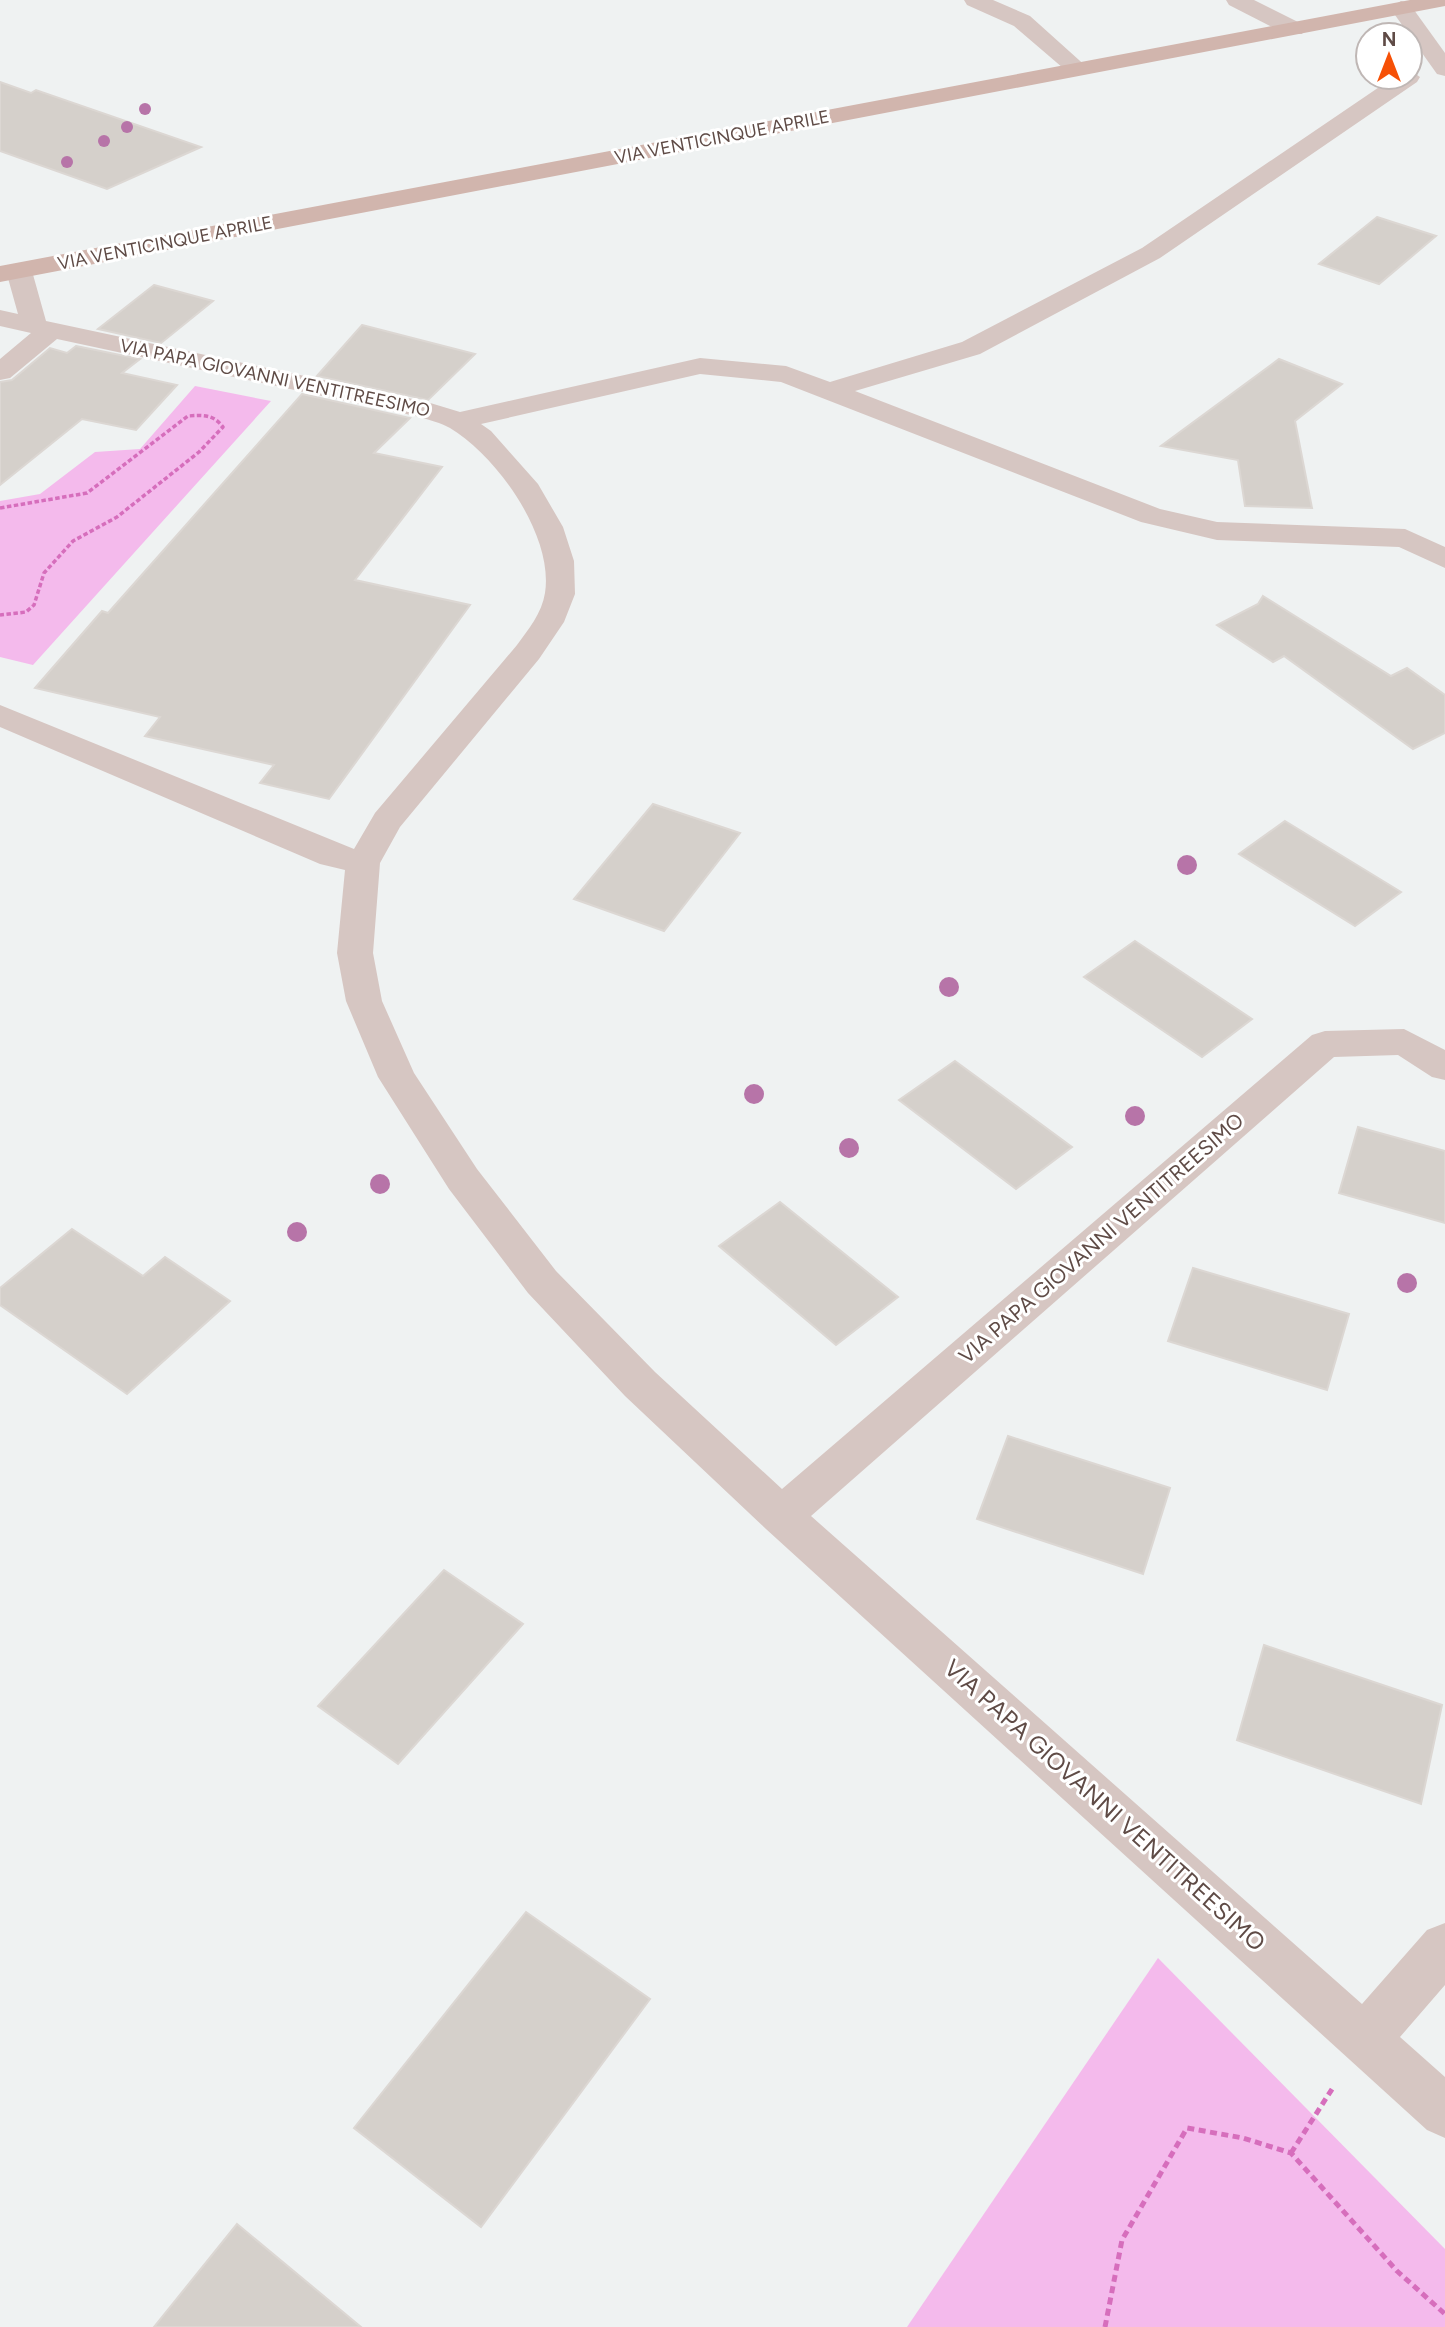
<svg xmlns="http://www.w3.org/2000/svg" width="1445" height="2327" font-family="Figtree,sans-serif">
<rect width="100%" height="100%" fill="#eff2f2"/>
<!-- green -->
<g fill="#f4baec">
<polygon points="195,386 271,401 33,665 0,657 0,501 40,494 95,452 140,449"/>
<polygon points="1158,1958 1445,2249 1445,2327 907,2327"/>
</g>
<!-- building -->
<g fill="#d5d0cb" stroke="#dcd7d3" stroke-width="2">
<polygon points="0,82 31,93 36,90 201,147 107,189 0,151"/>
<polygon points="1377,217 1436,236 1379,284 1319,264"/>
<polygon points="154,285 213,301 161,343 98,329"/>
<polygon points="362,325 475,354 428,400 317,376"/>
<polygon points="76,346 140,359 122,373 177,385 136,430 82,419 0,485 0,382 12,380 50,348 67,353"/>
<polygon points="1279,359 1342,384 1295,421 1312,508 1245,506 1238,460 1161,446"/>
<polygon points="302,394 410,418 374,453 442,467 355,580 470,605 329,799 260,783 274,765 145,736 160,717 35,688 102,611 108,613"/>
<polygon points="1263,596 1391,676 1407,668 1445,695 1445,733 1413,749 1284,656 1273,662 1217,625 1258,604"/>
<polygon points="653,804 740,833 664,931 574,899"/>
<polygon points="1285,821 1401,892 1355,926 1239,854"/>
<polygon points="1135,941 1252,1019 1202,1057 1084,977"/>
<polygon points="955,1061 1072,1147 1016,1189 899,1100"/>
<polygon points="1358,1127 1445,1151 1445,1223 1339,1193"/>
<polygon points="780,1202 898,1297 836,1345 719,1246"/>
<polygon points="72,1229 143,1276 165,1257 230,1301 127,1394 0,1305 0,1288"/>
<polygon points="1193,1268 1349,1314 1327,1390 1168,1341"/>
<polygon points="1008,1436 1170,1488 1143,1574 977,1519"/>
<polygon points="444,1570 523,1624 398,1764 318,1706"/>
<polygon points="1264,1645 1442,1705 1421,1804 1237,1740"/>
<polygon points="526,1912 650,1999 481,2227 354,2128"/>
<polygon points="237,2224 361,2327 154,2327"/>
</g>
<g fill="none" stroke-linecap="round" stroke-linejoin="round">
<!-- path-far1 -->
<path stroke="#d66ebc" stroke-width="3.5" stroke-dasharray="4.5 2.5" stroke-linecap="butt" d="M0,508L87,493L188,416C203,415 213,414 223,427L199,452L117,517L73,541L44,573L34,605L26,612L0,615"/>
<!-- path -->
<g stroke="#d66ebc" stroke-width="5" stroke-dasharray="7 4.5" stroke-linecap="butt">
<polyline points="1291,2153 1334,2086"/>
<polyline points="1105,2327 1122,2240 1187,2128 1243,2138 1291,2153 1397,2271 1445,2314"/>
</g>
<!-- minor -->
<g fill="#d6c6c2" fill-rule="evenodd">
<polygon points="964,0 993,0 1030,16 1089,69 1086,74 1070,74 1014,26 967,5"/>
<polygon points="1226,0 1254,0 1302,24 1305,29 1302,34 1286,34 1229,5"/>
<polygon points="1401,1 1409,3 1445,53 1445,76 1437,74 1390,8"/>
<path d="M1410,70L1420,77L1417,82L1160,258L980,354L855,391L1160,509L1217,522L1405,529L1445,547V568L1399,547L1217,540L1141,522L781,382L700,374L481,424L491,431L538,484L563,527L574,561L575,594L564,622L539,659L400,827L380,863L373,953L382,1001L414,1073L477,1169L556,1271L655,1372L782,1489L1312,1035L1325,1031L1404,1029L1445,1050V1080L1432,1077L1398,1055L1334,1057L811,1516L1362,2004L1427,1930L1445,1923V1985L1400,2037L1445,2077V2138L1427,2130L766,1529L625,1396L528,1293L449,1189L378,1077L346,1001L337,953L345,870L320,864L0,727V705L354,849L375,813L517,645C528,630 542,613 545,593C554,536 497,456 450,428C441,423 429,420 420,417L57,339L10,378L0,380V359L31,333L0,326V310L18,314L6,271L10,266H28L32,271L46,321L427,402L460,412L700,358L786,366L830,382L962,342L1142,248L1394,77H1410Z"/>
</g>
<!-- major -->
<polygon fill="#d1b5ad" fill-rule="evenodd" points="1410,0 1445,0 1445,6 0,282 0,266"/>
</g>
<!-- trees -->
<g fill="#b774a8">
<circle cx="145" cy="109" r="6"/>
<circle cx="127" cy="127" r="6"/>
<circle cx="104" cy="141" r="6"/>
<circle cx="67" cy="162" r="6"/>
<circle cx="1187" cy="865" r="10"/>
<circle cx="949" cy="987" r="10"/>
<circle cx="754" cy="1094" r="10"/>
<circle cx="1135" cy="1116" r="10"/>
<circle cx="849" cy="1148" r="10"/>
<circle cx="380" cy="1184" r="10"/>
<circle cx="297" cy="1232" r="10"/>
<circle cx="1407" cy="1283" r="10"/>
</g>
<g text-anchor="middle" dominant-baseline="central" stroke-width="6" stroke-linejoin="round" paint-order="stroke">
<!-- far-street labels -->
<g font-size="18" fill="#5f4b46" stroke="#fff">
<text transform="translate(722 137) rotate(-11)">VIA VENTICINQUE APRILE</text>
<text transform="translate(165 243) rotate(-11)">VIA VENTICINQUE APRILE</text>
<text transform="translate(275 378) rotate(12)">VIA PAPA GIOVANNI VENTITREESIMO</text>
</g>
<!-- street labels -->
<g font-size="21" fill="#5f4b46" stroke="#fff">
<text transform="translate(1101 1238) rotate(-41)">VIA PAPA GIOVANNI VENTITREESIMO</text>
</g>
<!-- near-street labels -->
<g font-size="24" fill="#5f4b46" stroke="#fff">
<text transform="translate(1105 1805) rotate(42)">VIA PAPA GIOVANNI VENTITREESIMO</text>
</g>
</g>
<!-- north arrow -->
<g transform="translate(1389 56)"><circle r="33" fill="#ffffff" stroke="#bfb7b5" stroke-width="2"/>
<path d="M0-5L12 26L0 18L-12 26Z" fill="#f65006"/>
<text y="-10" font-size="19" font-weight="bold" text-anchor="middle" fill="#5f4b46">N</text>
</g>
</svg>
